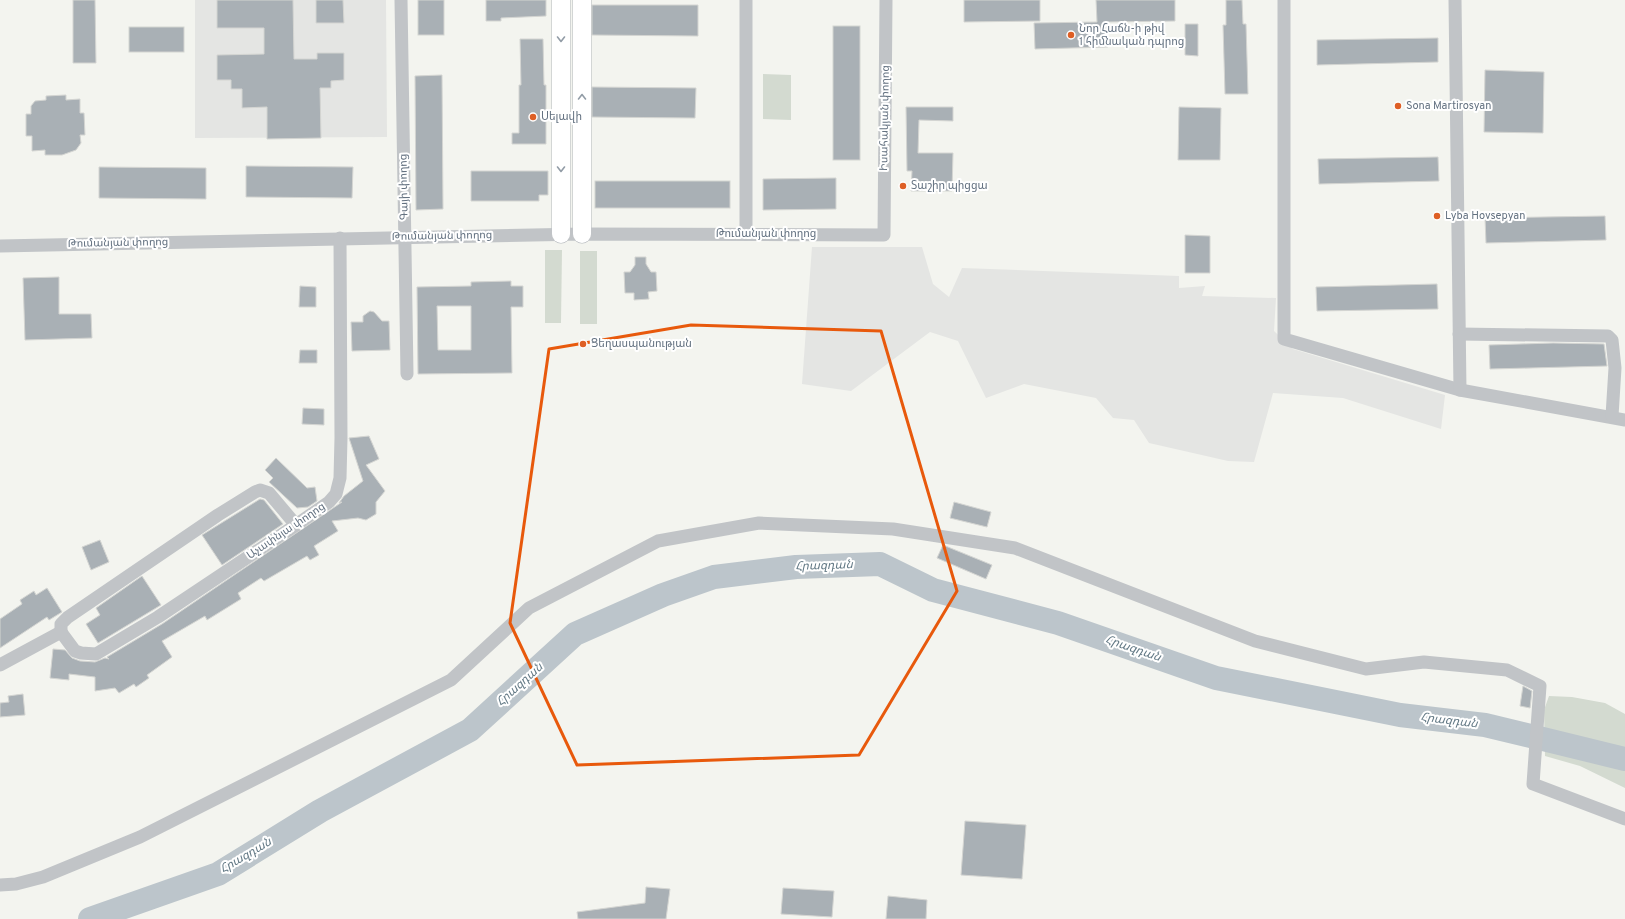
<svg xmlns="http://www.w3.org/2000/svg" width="1625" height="919" font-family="Overpass,'Noto Sans Armenian',sans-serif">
<rect width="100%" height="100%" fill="#f3f4ef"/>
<!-- built -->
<g fill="#e4e5e3">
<polygon points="195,0 386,0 387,137 195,138"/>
<polygon points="812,247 922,247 933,284 949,297 962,268 1179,276 1179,288 1205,286 1202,296 1276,298 1274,331 1293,349 1445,395 1441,429 1343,398 1273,393 1254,462 1228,461 1149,443 1134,420 1113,418 1096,398 1024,384 986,398 958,341 930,332 851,391 802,384"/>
</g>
<!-- green -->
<g fill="#d3dad0">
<polygon points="763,74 791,75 791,120 763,119"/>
<polygon points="545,250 562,250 561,323 545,323"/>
<rect x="580" y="251" width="17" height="73"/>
<polygon points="1549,696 1572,697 1605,703 1625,714 1625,788 1580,766 1545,756 1544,710"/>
</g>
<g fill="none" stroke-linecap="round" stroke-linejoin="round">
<!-- river -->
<polyline stroke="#bcc5cb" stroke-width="24" points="90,919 218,874 320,811 470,730 575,634 663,595 714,577 796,567 880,564 933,590 1058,623 1216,678 1400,715 1485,725 1625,759"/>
</g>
<!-- building -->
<g fill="#a9b0b5" stroke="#d4d5d2" fill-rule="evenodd">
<polygon points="73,0 95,0 96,63 73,63"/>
<polygon points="217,0 293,0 294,59 317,59 317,53 344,53 344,80 331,81 331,88 320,88 321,138 267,139 267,107 242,108 242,89 231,89 231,80 217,80 217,55 264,54 264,28 217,28"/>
<polygon points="316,0 343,0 344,23 316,23"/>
<rect x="418" y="0" width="26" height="35"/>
<polygon points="486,0 546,0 546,16 501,18 501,21 486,21"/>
<polygon points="964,0 1040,0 1040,21 964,22"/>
<polygon points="1096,0 1175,0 1175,21 1107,22 1108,47 1035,49 1034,23 1097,22"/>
<polygon points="1226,0 1242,0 1243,24 1246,24 1248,94 1225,94 1223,25 1226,25"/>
<polygon points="592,5 698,5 698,36 592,35"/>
<polygon points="1185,24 1198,24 1198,56 1185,55"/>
<rect x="833" y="26" width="27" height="134"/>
<rect x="129" y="27" width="55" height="25"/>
<polygon points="1438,38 1438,62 1317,65 1317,40"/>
<polygon points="520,39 543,39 544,85 546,85 546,144 512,144 512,133 519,133 519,85 521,85"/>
<polygon points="1485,70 1544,72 1543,133 1484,132"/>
<polygon points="442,75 443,209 416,210 415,76"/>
<polygon points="592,87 696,88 695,118 592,117"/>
<polygon points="66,95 66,100 80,99 80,113 84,113 85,135 80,135 81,143 76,150 62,155 45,155 45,150 32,151 32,136 26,136 26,114 31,114 31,106 35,101 46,100 46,96"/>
<polygon points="906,107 953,107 953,121 919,120 918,153 953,153 952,191 911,191 912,171 907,171"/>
<polygon points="1179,107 1221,108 1220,160 1178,160"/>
<polygon points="1438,157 1439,181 1319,184 1318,159"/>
<polygon points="246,166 353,167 352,198 246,197"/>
<polygon points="99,167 206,168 206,199 99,198"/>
<polygon points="471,171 548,171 548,195 539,195 539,201 471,201"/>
<polygon points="836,178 836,209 763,210 763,179"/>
<rect x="595" y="181" width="135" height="27"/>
<polygon points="1605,216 1606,240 1486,243 1485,218"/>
<polygon points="1185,235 1210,236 1210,273 1185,273"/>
<polygon points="635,257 646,257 646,264 651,272 656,272 657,291 648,292 649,299 634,300 634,293 625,293 624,272 630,272 635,265"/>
<polygon points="59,277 59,314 91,314 92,338 25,340 23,278"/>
<path d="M511,281V286H523V307H511L512,373L418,374L417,287L471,286V282ZM437,306H471V350H438Z"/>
<polygon points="1437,284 1438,309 1317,311 1316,287"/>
<polygon points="300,286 316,287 316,307 299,307"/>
<polygon points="370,311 374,312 382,321 389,321 390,350 352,351 351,322 363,322 363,316"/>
<polygon points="1553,343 1604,344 1607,366 1490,369 1489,345"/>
<polygon points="300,350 317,350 317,363 299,363"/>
<polygon points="303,408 324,409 324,425 302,424"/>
<polygon points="369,436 379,459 366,465 385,491 376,502 376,514 366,520 358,518 332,521 338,531 314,546 319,555 310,560 307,556 264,581 261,578 238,593 241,599 207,620 205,616 162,641 172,657 147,675 149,678 136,687 134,684 119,693 115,688 95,691 95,677 69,674 69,680 50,678 53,649 65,650 72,658 80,661 95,662 105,658 109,659 107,657 162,624 342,502 339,503 344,496 363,481 349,438"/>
<polygon points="276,458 307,488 315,487 317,501 308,507 297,508 269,482 273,478 265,470"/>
<polygon points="260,499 264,500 283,524 222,565 202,535"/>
<polygon points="954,502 991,512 987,527 950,518"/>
<polygon points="100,540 109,562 91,570 82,547"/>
<polygon points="943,545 992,565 986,579 937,558"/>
<polygon points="142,576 161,605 98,643 86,624 100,615 96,608"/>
<polygon points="47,588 62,612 49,620 47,617 0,648 0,619 22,604 20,600 34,591 36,595"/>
<polygon points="1523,686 1532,691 1530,708 1520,706"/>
<polygon points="23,694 25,715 0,717 0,703 9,702 8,696"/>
<polygon points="965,821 1026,825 1022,879 961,875"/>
<polygon points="646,887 670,889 666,919 578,919 577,912 645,903"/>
<polygon points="783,888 834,891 832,917 781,914"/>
<polygon points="888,896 927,900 926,919 886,919"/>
</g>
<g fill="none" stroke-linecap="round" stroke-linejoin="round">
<!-- secondary casing -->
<g stroke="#b3b7bc" stroke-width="19">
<g id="secondary">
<polyline points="582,0 582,234"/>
<polyline points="561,234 561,0"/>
</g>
</g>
<!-- street -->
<g stroke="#c1c4c7" stroke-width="13">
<polyline points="401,0 407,374"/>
<polyline points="746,0 746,234"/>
<polyline points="1284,0 1284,339 1460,390 1625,420"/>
<polyline points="1455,0 1460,390"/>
<polyline points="0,246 582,234 884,235 886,0"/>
<polyline points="1459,334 1608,336 1612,340 1615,368 1612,416"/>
<polyline points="61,632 75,651 81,653 96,654 158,617 296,525 329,502 336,494 340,478 341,438 340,238"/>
<polyline points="61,632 61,624 68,617 218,515 255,492 260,490 269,493 296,525"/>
<polyline points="0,665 61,632"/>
<polyline points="0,885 16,884 43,877 140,837 451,680 529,608 658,541 759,523 893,529 1015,548 1255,641 1366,669 1424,662 1507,670 1540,686 1533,784 1625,819"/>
</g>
<!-- secondary -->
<use href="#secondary" stroke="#fff" stroke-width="18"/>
</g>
<!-- one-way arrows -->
<defs><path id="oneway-chevron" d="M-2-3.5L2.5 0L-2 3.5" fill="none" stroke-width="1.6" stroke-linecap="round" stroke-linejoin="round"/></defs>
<g stroke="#929ca6">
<use href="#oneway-chevron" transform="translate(561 39) rotate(90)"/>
<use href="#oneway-chevron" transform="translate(582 97) rotate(-90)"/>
<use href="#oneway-chevron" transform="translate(561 169) rotate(90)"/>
</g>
<!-- marked area -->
<path fill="none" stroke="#e8590c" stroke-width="3" stroke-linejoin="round" d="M691,325L881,331L957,591L859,755L577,765L510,623L549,349Z"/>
<!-- markers -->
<g fill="#de5f25" stroke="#fff" stroke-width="1.5">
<circle cx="1071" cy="35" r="4"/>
<circle cx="1398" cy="106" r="4"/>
<circle cx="533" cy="117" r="4"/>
<circle cx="903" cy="186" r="4"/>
<circle cx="1437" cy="216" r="4"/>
<circle cx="583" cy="344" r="4"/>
</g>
<g text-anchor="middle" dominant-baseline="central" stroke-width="4" stroke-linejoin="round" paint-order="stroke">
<!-- poi labels -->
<g font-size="11" fill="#637180" stroke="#fff" text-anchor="start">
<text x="1079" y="29">Նոր Հաճն-ի թիվ<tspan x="1079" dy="13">1 հիմնական դպրոց</tspan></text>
<text x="1406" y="106">Sona Martirosyan</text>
<text x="541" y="117">Սելավի</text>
<text x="911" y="186">Տաշիր պիցցա</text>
<text x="1445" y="216">Lyba Hovsepyan</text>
<text x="591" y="344">Ցեղասպանության</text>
</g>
<!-- street labels -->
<g font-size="11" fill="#637180" stroke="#fff">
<text transform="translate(885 118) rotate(-89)">Իսահակյան փողոց</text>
<text transform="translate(404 187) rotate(-91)">Գայի փողոց</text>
<text x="766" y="234">Թումանյան փողոց</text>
<text transform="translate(442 236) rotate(-1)">Թումանյան փողոց</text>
<text transform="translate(118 243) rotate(-1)">Թումանյան փողոց</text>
<text transform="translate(286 531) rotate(-34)">Աչափնյա փողոց</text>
</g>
<!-- water labels -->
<g font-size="12" font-style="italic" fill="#637985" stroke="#fff">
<text transform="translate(824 566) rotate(-2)">Հրազդան</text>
<text transform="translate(1133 649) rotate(19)">Հրազդան</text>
<text transform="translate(520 685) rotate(-42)">Հրազդան</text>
<text transform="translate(1449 721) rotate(7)">Հրազդան</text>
<text transform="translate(246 856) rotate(-31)">Հրազդան</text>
</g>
</g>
</svg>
